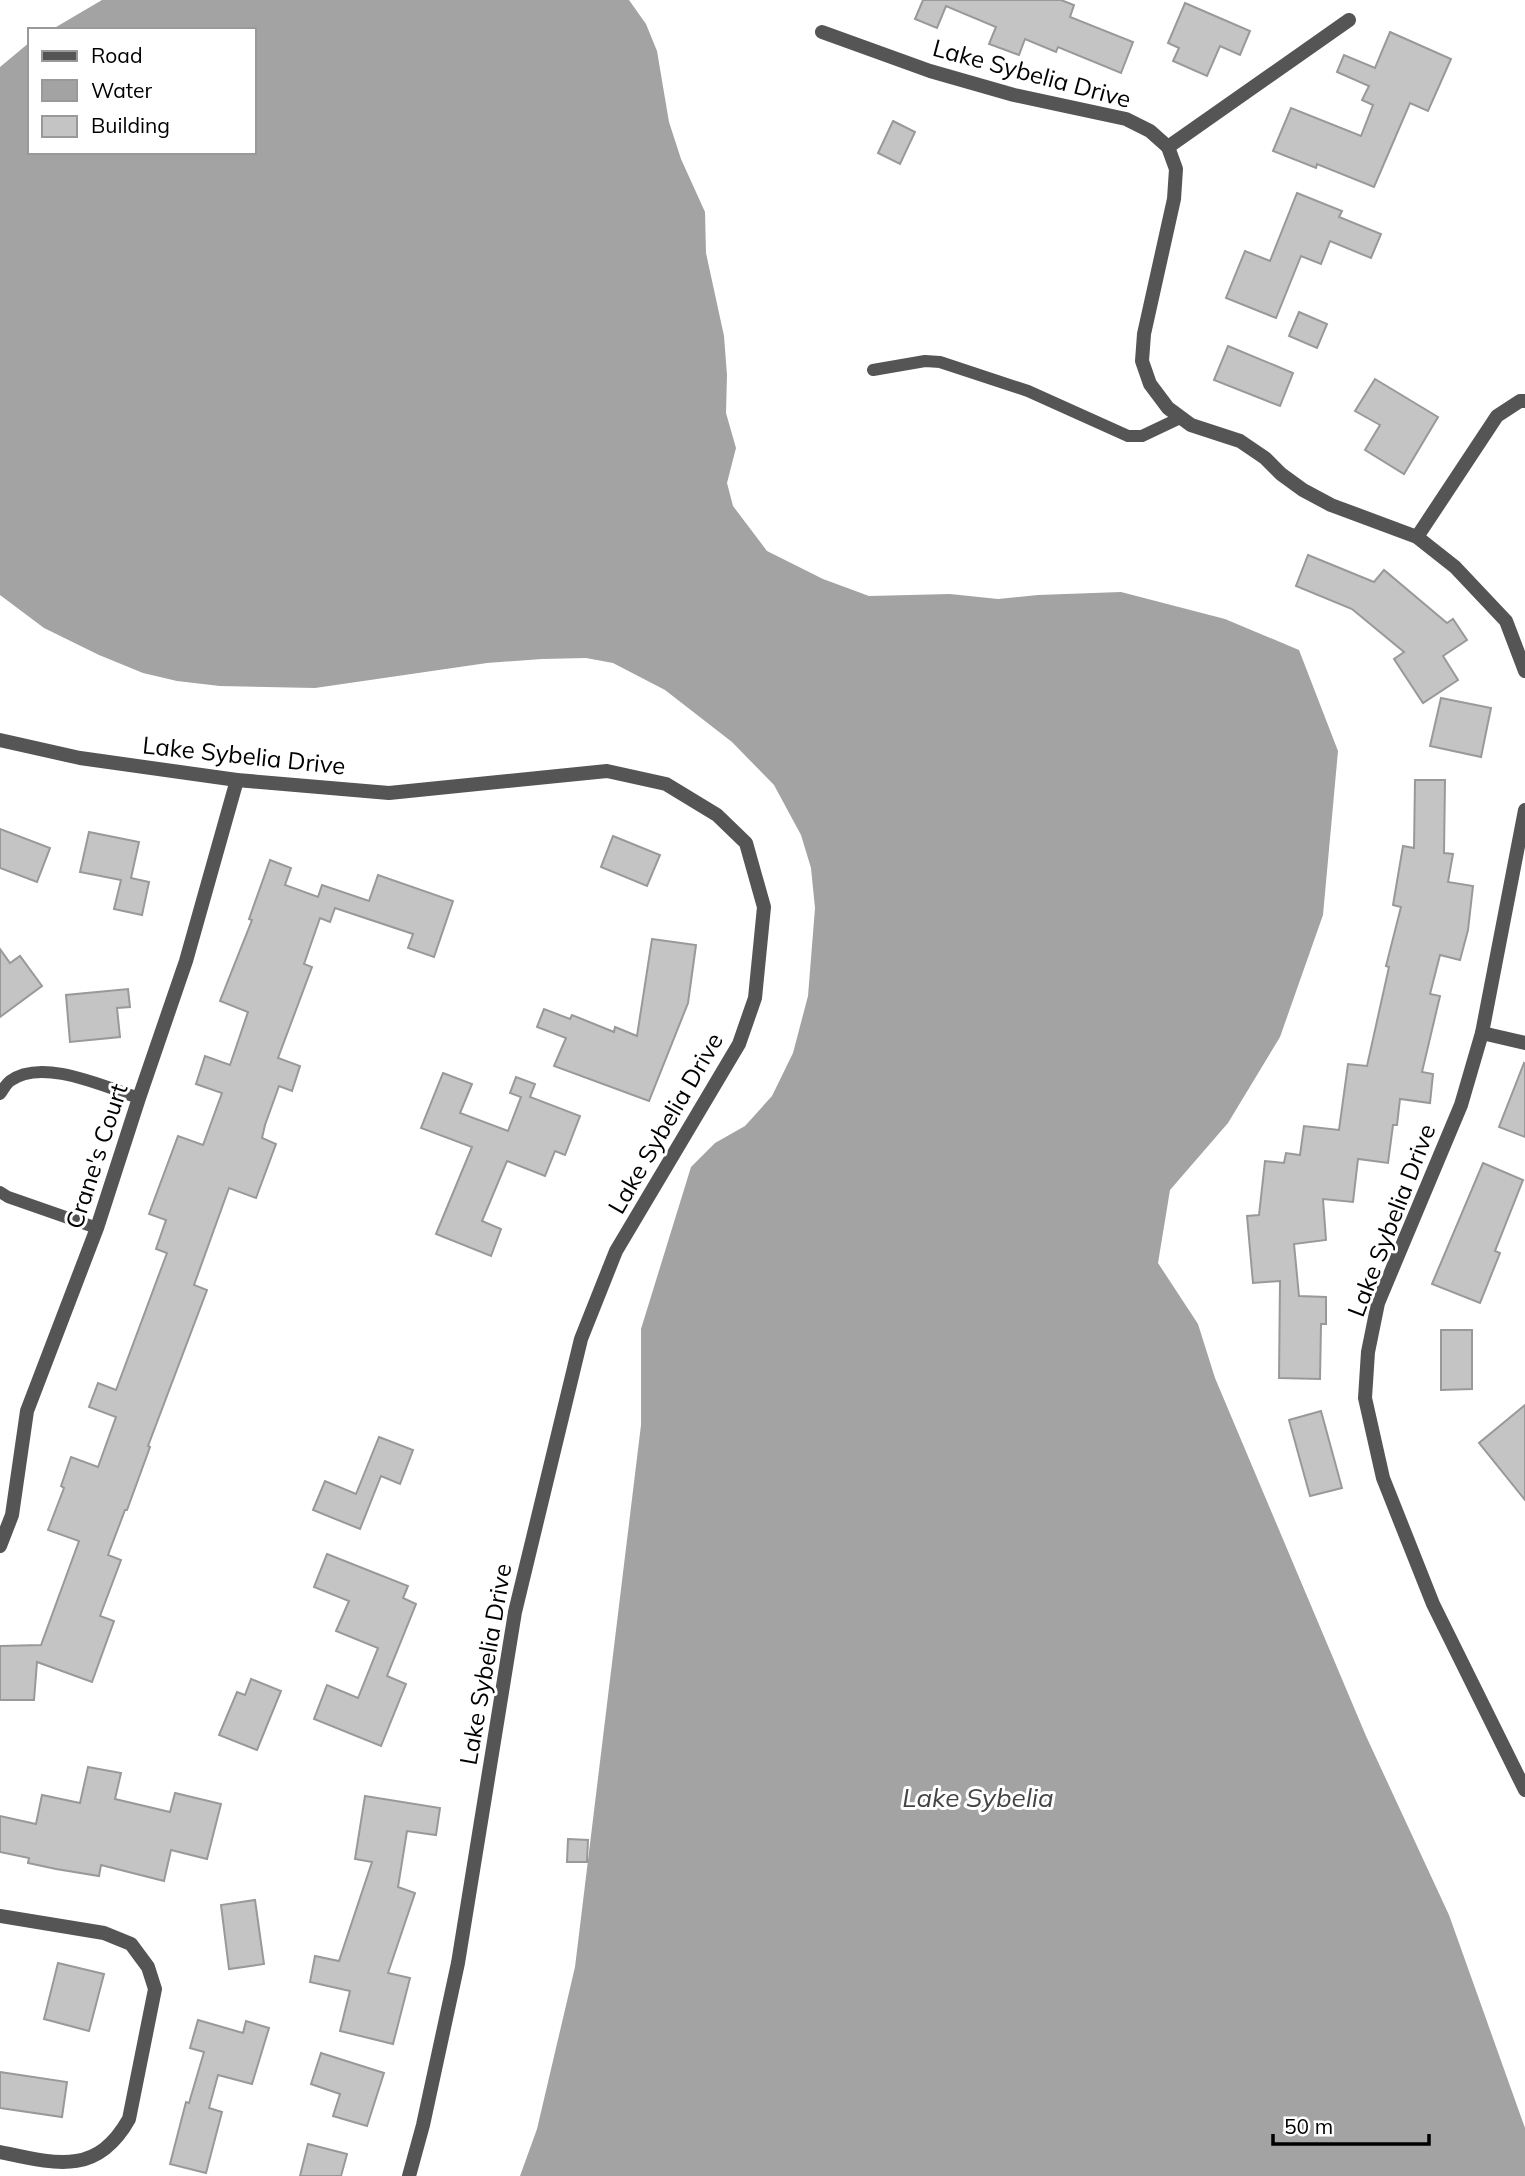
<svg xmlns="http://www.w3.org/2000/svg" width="1525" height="2176" font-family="Mulish,sans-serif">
<rect width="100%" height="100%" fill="#fff"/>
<!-- water -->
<polygon fill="#a3a3a3" points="102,0 629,0 646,24 657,51 669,122 681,159 705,212 706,253 724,336 727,375 726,413 736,448 727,483 733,506 767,551 823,579 869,596 950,594 998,599 1038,595 1121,592 1225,619 1299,650 1338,751 1323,915 1280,1037 1228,1123 1170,1190 1158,1263 1198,1324 1215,1378 1366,1736 1449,1915 1525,2128 1525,2176 520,2176 537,2129 575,1967 641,1425 641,1329 691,1167 715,1143 745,1126 772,1096 793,1053 808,996 815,908 811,868 801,835 774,785 732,742 665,690 613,663 586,658 542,659 487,663 315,688 220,686 177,681 143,673 99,655 44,628 0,595 0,67 30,42 30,152 254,152 254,30 51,30"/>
<!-- building -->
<g fill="#c4c4c4" stroke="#999" stroke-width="2">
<polygon points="923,0 1061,0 1074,5 1070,17 1133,42 1121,73 1058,47 1056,52 1025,39 1019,55 989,44 996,27 946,6 937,28 915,19"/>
<polygon points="1185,3 1250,31 1240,55 1220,46 1207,76 1173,61 1179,48 1168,43"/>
<polygon points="1390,32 1451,59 1428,111 1410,103 1374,187 1317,164 1316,168 1273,151 1291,108 1361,136 1373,105 1362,100 1369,86 1337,72 1344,55 1375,68"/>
<polygon points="893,121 915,132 900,164 878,153"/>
<polygon points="1297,193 1342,211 1339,217 1381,234 1371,258 1330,241 1321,264 1301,256 1276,318 1226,298 1245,251 1270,261"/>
<polygon points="1299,312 1327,324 1317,348 1289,336"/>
<polygon points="1228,346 1293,373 1280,406 1214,380"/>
<polygon points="1375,379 1438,417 1404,474 1365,450 1380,425 1355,411"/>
<polygon points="1308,555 1374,582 1384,570 1447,623 1453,619 1467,640 1443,656 1458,680 1423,703 1394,659 1404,652 1352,609 1296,586"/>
<polygon points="1441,698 1491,708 1481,757 1430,746"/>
<polygon points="1415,780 1445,780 1444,853 1453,854 1448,882 1473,886 1468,930 1460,960 1440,955 1430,994 1440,996 1422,1072 1433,1074 1430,1103 1400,1099 1397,1125 1393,1125 1388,1163 1358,1159 1353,1202 1323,1199 1326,1240 1294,1244 1299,1296 1326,1297 1326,1324 1321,1324 1320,1379 1279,1378 1280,1281 1253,1283 1247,1216 1259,1215 1265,1161 1284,1163 1286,1153 1300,1155 1304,1126 1339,1130 1348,1064 1367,1066 1389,967 1386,966 1401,907 1393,905 1403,846 1414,848"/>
<polygon points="0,829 50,848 37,882 0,868"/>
<polygon points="89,832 139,842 131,878 149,882 142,915 114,909 121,880 80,872"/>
<polygon points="613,836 660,855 647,886 601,867"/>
<polygon points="270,860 291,868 285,885 318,897 322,885 369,901 378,875 453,901 434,957 408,948 413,934 335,908 330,922 320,918 304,964 312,967 278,1058 300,1066 292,1091 279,1086 265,1125 262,1138 276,1144 256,1198 229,1188 194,1285 207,1290 148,1446 150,1447 127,1510 125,1510 108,1555 121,1560 100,1616 114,1621 92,1682 37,1662 34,1700 0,1700 0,1646 41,1645 79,1541 48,1530 64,1488 61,1486 71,1457 98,1467 116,1417 89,1407 98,1383 116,1390 167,1253 156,1249 166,1220 149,1214 178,1136 203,1145 222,1093 196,1084 205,1056 230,1065 248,1012 220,1001 252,920 249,919"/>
<polygon points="652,939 696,945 688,1003 649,1101 554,1066 566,1038 537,1027 544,1009 570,1019 572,1015 614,1032 615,1027 637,1036"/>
<polygon points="0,949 10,963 20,956 42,986 0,1017"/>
<polygon points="128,989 130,1007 117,1008 120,1037 70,1042 66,995"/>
<polygon points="1524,1063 1525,1064 1525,1137 1499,1127"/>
<polygon points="443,1073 472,1084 460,1113 508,1131 521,1097 510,1093 516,1077 535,1084 530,1097 580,1116 565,1155 555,1151 545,1176 507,1161 482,1221 501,1229 491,1256 436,1234 472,1147 421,1128"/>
<polygon points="1483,1163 1523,1180 1495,1251 1500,1253 1480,1303 1432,1284"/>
<polygon points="1441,1330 1472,1330 1472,1389 1441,1390"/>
<polygon points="1525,1405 1525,1500 1479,1443"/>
<polygon points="1321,1411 1342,1488 1310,1496 1289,1420"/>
<polygon points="379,1437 413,1450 400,1484 381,1476 360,1529 313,1510 325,1481 356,1494"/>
<polygon points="327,1554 408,1586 403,1598 416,1604 387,1676 406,1684 381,1746 314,1719 327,1685 358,1698 378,1648 336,1631 349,1601 314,1587"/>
<polygon points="251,1679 281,1691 257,1750 219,1735 237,1692 245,1695"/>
<polygon points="88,1767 121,1773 115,1799 170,1812 175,1793 221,1804 207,1859 171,1850 164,1881 101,1865 99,1876 56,1869 28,1863 29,1858 0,1852 0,1816 36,1824 42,1795 80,1803"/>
<polygon points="365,1796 440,1808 436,1835 407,1831 398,1887 415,1893 388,1973 410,1978 393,2044 340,2031 350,1991 310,1982 315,1956 339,1961 372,1862 355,1859"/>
<polygon points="568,1839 588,1840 587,1862 567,1862"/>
<polygon points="255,1900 264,1964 229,1969 221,1905"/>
<polygon points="58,1963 104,1974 89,2031 44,2019"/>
<polygon points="198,2020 243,2033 246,2021 269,2028 252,2084 218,2075 209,2108 222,2112 206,2173 170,2164 186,2102 189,2103 204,2052 190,2048"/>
<polygon points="321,2053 384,2073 367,2126 333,2116 340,2094 311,2084"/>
<polygon points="0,2072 67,2082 62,2117 0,2108"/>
<polygon points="308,2144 347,2154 341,2176 300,2176"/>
</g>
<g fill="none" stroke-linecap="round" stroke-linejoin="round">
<!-- service -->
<g stroke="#555" stroke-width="12">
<polyline points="873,370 925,361 940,362 1028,391 1128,436 1142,436 1180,418"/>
<path d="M0,1094C3,1090 6,1084 10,1081C42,1057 105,1087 139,1098"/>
<polyline points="0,1192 8,1197 97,1228"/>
</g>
<!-- minor -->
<g stroke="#555" stroke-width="14">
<polyline points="822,32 930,71 1014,95 1126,119 1150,131 1168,147 1176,169 1174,199 1144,334 1142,361 1150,384 1168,408 1191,425 1240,441 1265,458 1281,474 1303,490 1331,505 1417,537 1455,567 1506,621 1525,671"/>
<polyline points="1168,147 1349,20"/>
<polyline points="1417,537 1497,416 1520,401 1525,401"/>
<polyline points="0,740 80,758 237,780 389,793 607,771 666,784 717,815 746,843 764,907 755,998 739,1044 616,1251 581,1339 515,1612 458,1963 423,2125 409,2176"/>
<polyline points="1525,810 1482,1033 1461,1105 1378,1303 1368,1352 1365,1398 1383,1478 1433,1604 1525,1790"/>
<polyline points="1482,1033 1525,1043"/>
<polyline points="0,1546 12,1515 27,1411 97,1228 139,1098 186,961 237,780"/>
<path d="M0,1916L104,1933L131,1944L148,1967L155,1989L129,2119C97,2176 56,2164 0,2152"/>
</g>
</g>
<g text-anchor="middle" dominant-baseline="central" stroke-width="6" stroke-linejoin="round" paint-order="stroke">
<!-- street labels -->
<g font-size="24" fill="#000" stroke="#fff">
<text transform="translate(1032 73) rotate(15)">Lake Sybelia Drive</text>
<text transform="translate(244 755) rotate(6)">Lake Sybelia Drive</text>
<text transform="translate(665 1123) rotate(-60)">Lake Sybelia Drive</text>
<text transform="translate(96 1156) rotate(-72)">Crane's Court</text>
<text transform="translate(1391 1220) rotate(-69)">Lake Sybelia Drive</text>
<text transform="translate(485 1664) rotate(-80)">Lake Sybelia Drive</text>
</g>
<!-- water labels -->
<g font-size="26" font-style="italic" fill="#444" stroke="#fff">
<text x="978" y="1797">Lake Sybelia</text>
</g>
</g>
<!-- legend -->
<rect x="28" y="28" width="228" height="126" fill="#ffffff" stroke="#999999" stroke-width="2"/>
<rect x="42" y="51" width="35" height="10" fill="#555555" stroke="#999999" stroke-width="2"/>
<text x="91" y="63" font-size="21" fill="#000000">Road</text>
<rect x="42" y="80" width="35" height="21" fill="#a3a3a3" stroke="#999999" stroke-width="2"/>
<text x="91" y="98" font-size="21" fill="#000000">Water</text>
<rect x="42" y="116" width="35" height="21" fill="#c4c4c4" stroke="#999999" stroke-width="2"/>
<text x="91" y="133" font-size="21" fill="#000000">Building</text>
<!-- scale -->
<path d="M1273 2134v10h156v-10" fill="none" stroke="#000000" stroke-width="3.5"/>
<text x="1284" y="2134" font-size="21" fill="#000000" stroke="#ffffff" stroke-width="5" paint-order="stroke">50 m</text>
</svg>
